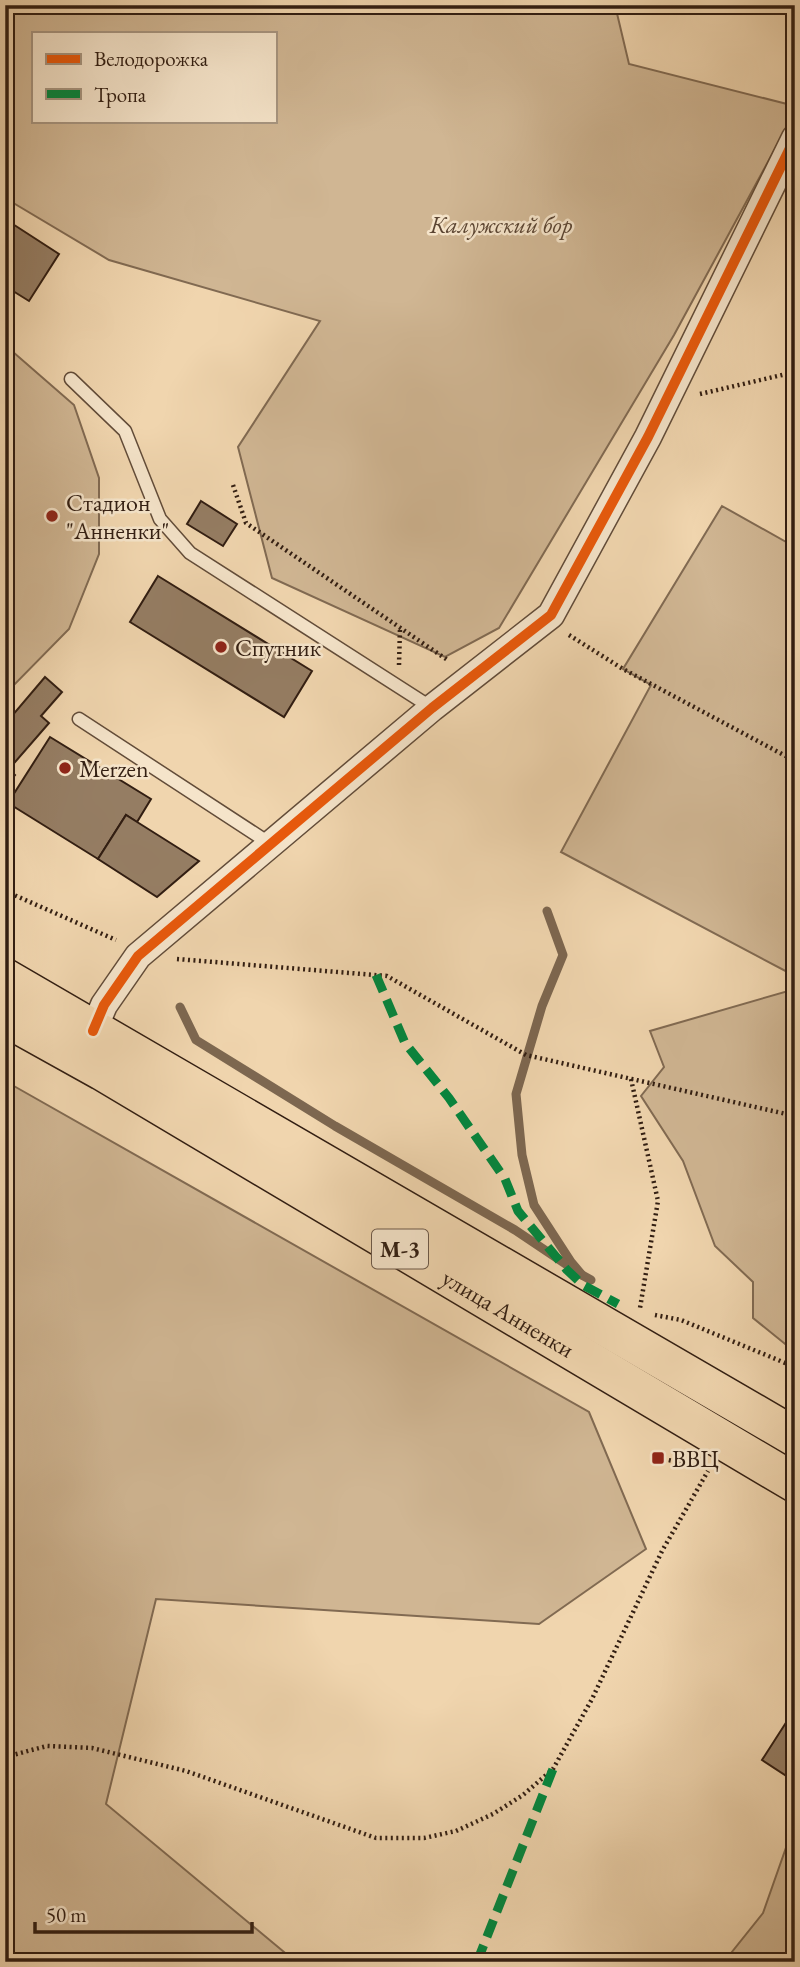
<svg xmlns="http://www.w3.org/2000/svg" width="800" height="1967" font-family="'EB Garamond',serif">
<rect width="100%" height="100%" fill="#f0d5ae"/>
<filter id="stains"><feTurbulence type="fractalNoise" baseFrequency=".00286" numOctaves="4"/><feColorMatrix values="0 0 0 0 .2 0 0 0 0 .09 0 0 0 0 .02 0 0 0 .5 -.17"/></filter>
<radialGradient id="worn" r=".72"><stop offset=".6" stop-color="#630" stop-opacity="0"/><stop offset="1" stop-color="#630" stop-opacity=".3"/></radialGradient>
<!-- green -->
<g fill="#d0b693" stroke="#816a52" stroke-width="2" fill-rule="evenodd">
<path d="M5,5H615L629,64L795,106V112L674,335L499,628L445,657L272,578L238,447L320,321L109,260L5,198ZM33,33H275V121H33Z"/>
<polygon points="5,345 74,405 99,478 99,554 69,629 13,686 5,689"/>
<polygon points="722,506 795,547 795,976 561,852 651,685 623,669"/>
<polygon points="795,989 795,1352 753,1318 753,1282 715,1246 683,1161 641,1096 664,1067 650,1031"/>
<polygon points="5,1081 589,1412 646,1549 539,1624 156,1599 106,1804 296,1962 5,1962"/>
<polygon points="795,1822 795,1962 642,1962 651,1957 731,1953 763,1913"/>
</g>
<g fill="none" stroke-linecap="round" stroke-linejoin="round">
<!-- stream -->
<g stroke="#7d6750" stroke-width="9">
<polyline points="547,911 563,955 542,1006 516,1094 522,1155 534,1205 571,1262 582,1275 591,1280"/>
<polyline points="180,1007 196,1040 335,1126 515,1230 582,1275"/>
</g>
</g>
<!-- building -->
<g fill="#957d63" stroke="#321e12" stroke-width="2">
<polygon points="5,219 59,254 29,301 5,286"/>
<polygon points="201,501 237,524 223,546 187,524"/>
<polygon points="158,576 312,671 284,717 130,622"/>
<polygon points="45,677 62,692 41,716 49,723 9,769 15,775 5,787 5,724"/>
<polygon points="50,737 151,799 137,822 126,815 98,859 8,803"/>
<polygon points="126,815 199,861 157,897 98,859"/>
<polygon points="787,1721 795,1726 794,1781 762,1760"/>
</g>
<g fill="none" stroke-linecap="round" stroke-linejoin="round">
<!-- lane casing -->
<g stroke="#624c39" stroke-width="15">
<g id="lane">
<polyline points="71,379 125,431 160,519 190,553 432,708"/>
<polyline points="79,719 272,845"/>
</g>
</g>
<!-- street casing -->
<g stroke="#624c39" stroke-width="29">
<polyline id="street" points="93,1031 104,1005 138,956 432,708 551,615 648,437 795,138"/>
</g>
<!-- primary casing -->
<g stroke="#321e12" stroke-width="41">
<g id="primary">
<polyline points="5,978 795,1437"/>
<path id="s1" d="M5,1017L102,1071L795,1483"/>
</g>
</g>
<!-- path -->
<g stroke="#321e12" stroke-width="4.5" stroke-dasharray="2 3.5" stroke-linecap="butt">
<polyline points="700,394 795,372"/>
<polyline points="233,485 246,523 449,661"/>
<polyline points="569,635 623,669 795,761"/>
<polyline points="399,665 400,628"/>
<polyline points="5,891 116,940"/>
<polyline points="177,959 387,976 526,1055 795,1116"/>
<polyline points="631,1079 658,1201 640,1308"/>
<polyline points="655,1315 681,1320 795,1367"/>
<polyline points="658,1458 698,1466"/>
<polyline points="5,1757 47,1746 92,1748 186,1771 376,1838 424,1838 456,1831 493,1814 523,1795 553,1769 592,1699 662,1551 708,1471"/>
</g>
<!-- lane -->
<use href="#lane" stroke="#f5e4ca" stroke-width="12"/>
<!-- street -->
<use href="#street" stroke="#f5e4ca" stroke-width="26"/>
<!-- primary -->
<use href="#primary" stroke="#f0d5ae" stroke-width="38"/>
<!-- quiet -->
<g stroke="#00873e" stroke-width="9" stroke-dasharray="18 9" stroke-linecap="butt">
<polyline points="376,975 405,1043 449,1098 505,1179 518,1211 567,1270 583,1285 618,1304"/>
<polyline points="477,1962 553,1769"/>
</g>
<!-- cycleway casing -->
<g stroke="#f5e4ca" stroke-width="15">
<polyline id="cycleway" points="93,1031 104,1005 138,956 432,708 551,615 648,437 795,138"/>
</g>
<!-- cycleway -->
<use href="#cycleway" stroke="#e8590c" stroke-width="10"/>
</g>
<!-- markers -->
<g fill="#8f2418" stroke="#f5e4ca" stroke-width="2.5">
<circle cx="52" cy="516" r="7"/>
<circle cx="221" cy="647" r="7"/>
<circle cx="65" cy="768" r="7"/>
<rect x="651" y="1451" width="14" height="14" rx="3.5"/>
</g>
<g text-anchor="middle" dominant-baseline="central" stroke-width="5" stroke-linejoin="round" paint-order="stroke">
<!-- shield labels -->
<rect fill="#f5e4ca" stroke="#6c5949" stroke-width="2" x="372" y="1229.5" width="56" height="39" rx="5"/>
<g font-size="23" font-weight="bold" fill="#321e12">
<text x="400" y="1249">М-3</text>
</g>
<!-- park labels -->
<g font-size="24" font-style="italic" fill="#5a4432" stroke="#f5e4ca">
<text x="501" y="224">Калужский бор</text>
</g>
<!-- poi labels -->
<g font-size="24" fill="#321e12" stroke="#f5e4ca" text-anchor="start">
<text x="66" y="502">Стадион<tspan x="66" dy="28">"Анненки"</tspan></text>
<text x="235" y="647">Спутник</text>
<text x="79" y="768">Merzen</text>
<text x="672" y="1458">ВВЦ</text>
</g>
<!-- street labels -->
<g font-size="24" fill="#321e12" stroke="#f5e4ca">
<text stroke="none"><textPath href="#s1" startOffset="584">улица Анненки</textPath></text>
</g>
</g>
<!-- margin -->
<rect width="800" height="1967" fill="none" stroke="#f0d5ae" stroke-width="28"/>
<rect x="7" y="7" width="786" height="1953" fill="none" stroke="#321e12" stroke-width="3.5"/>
<rect x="14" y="14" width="772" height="1939" fill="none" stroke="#321e12" stroke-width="2"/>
<!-- legend -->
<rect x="32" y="32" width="245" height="91" fill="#f5e4ca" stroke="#a79580" stroke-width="2"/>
<rect x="46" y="54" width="35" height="10" fill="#e8590c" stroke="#a79580" stroke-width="2"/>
<text x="94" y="66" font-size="21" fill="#321e12">Велодорожка</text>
<rect x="46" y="89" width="35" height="10" fill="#00873e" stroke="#a79580" stroke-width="2"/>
<text x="94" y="102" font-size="21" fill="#321e12">Тропа</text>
<!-- scale -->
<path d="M35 1922v10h217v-10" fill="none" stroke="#321e12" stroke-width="3.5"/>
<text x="46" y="1922" font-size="21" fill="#321e12" stroke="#f5e4ca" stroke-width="5" paint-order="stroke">50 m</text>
<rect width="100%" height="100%" filter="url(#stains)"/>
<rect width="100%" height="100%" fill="url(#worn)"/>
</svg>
